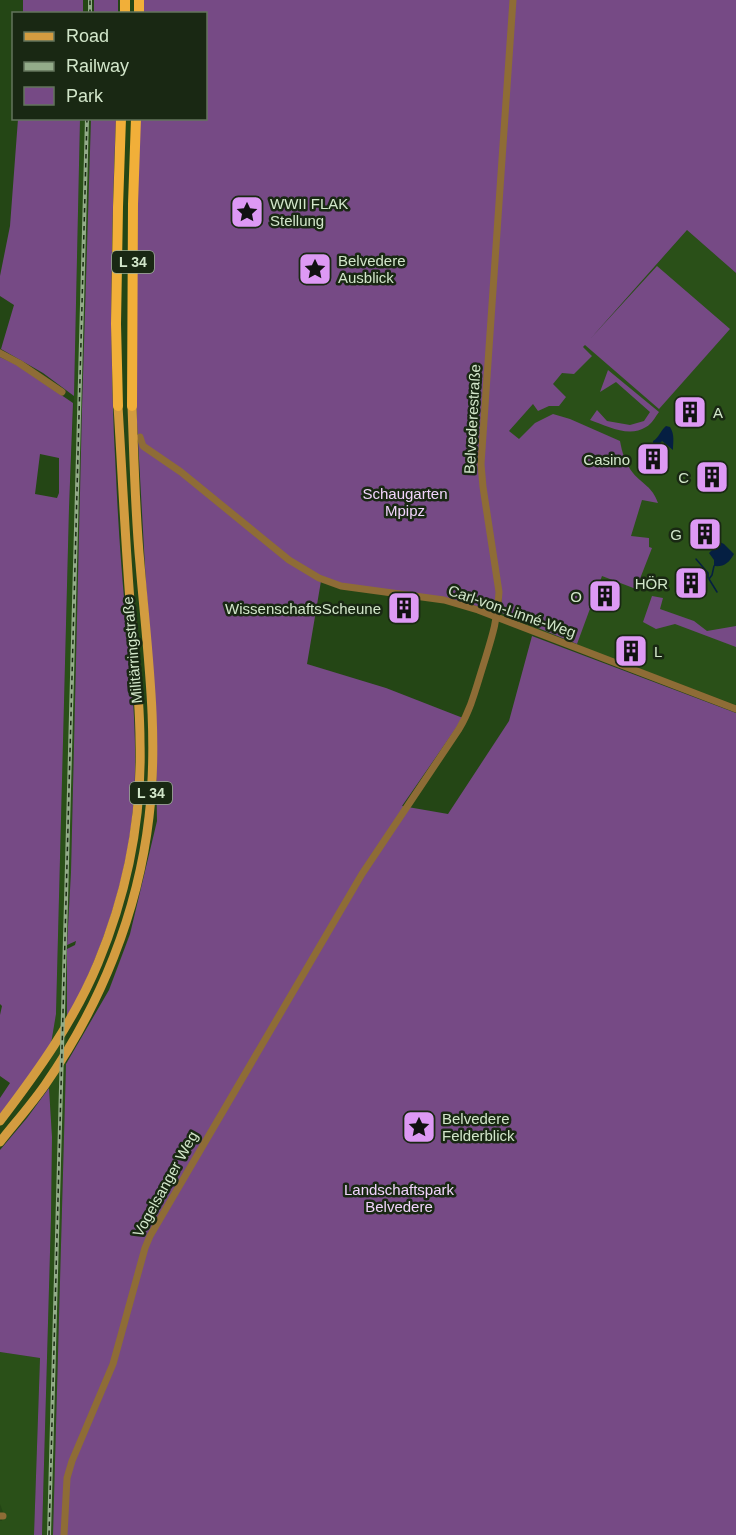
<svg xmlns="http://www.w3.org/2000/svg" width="736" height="1535" font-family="Helvetica,sans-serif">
<rect width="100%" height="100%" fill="#244615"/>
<!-- built -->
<g fill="#2a5018">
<polygon points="91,118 82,409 71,872 67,951 66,1064 53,1535 42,1535 51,1217 52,1137 49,1088 50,1050 56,1014 69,508 74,396 80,119"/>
<polygon points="687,230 736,273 736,705 509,620 504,571 509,431"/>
<polygon points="0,1352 40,1358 34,1535 0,1535 0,1521 2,1521 3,1512 0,1504"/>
</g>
<!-- green -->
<g fill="#764a85" fill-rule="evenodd">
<rect x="23" y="0" width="60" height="13"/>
<rect x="94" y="0" width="24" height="13"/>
<path d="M143,0H736V273L687,230L591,338L657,266L730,329L659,409L585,345L583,347L592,356L574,374L562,373L553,384L566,397L559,406H549L538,411L533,404L509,431L519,439L535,423L553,414L570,419L620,441C622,452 625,463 633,473C643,485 652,486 658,503L642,500L631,536L649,538V547L652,548L636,589L602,576L577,644L502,613L501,588L496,604L492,610L440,597L321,581L307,664L386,688L463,718L402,806L448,814L509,721L532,636L736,713V1535H53L66,1064L109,990L130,934L157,821L155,696L146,585L136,404L138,119L206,118V14L142,13Z"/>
<polygon points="18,119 80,119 74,396 43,373 1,349 14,305 0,296 0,276 10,226"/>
<path d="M91,119H116C111,238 109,357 116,476C118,521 121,565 125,609C131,672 138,734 134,797C129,875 103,951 67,1019V949L75,945L76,941L67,945L71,872L82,409Z"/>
<path d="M0,357L17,365L73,403L69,508L56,1014L50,1050L0,1115V1098L10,1083L0,1076V1015L2,1006L0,1004ZM40,454L59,458V493L57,498L35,494Z"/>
<path d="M608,370L659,412C655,417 652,424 646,427C629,438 607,426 590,420L597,410L607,421L630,425L644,421L650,412L616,382L600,392Z"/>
<polygon points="652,596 663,598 660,609 694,621 707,631 736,626 736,647 675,624 656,629 643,622"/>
<polygon points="49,1088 52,1137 51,1217 42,1535 34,1535 40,1358 0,1352 0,1150 27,1118"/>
</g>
<!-- water -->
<g fill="#051f42">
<path d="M666,426L670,427C675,435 673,442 673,450L662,441L659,445L653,444V441C659,438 660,431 666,426Z"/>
<path d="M720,542L724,544L734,554C729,563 724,567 714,566V560L709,553Z"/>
</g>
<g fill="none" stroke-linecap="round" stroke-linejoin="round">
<!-- stream -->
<g stroke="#051f42" stroke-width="1.5">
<polyline points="696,559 708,573 708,578"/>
<polyline points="714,566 712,575 709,579 717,592"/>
</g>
<!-- minor -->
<g stroke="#8e6c36" stroke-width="7">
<polyline points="0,353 19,363 62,392"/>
<polyline points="140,437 143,446 181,472 289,560 319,578 341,586 444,600 478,610 736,709"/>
<polyline points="0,1516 3,1516"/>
<path d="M64,1535L67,1478L72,1461L113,1364L145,1248L150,1236L362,874L459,729C471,709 476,688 483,666C491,640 498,620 499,592L483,487L481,464L513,0"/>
</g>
<!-- major -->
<g stroke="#d39c40" stroke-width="9">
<path d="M0,1121C38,1071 74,1021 98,963C127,893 142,817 140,742C140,695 134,648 130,601C125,536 122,471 118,406"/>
<path d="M0,1142C15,1123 31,1105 45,1085C100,1006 138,913 149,817C159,733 147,649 140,564C135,512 134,459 132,406"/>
</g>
<!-- highway -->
<g stroke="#f1af39" stroke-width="10">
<polyline points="125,14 125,0"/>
<polyline points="139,14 139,0"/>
<polyline points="118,406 116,324 118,207 121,118"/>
<polyline points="132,406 133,204 136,118"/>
</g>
<!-- rail casing -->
<g stroke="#93ac89" stroke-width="4">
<g id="rail">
<polyline points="90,14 90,0"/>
<polyline points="49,1535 87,118"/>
</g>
</g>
<!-- rail -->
<use href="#rail" stroke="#192813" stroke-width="1.5" stroke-dasharray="4.5" stroke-linecap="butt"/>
</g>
<!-- icons -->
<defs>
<g id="sight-square" transform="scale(1.725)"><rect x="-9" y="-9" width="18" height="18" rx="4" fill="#dd99f4" stroke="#192813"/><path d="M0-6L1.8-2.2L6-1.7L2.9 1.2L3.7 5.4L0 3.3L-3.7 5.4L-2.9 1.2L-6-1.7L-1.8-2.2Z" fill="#111"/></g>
<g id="building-square" transform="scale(1.725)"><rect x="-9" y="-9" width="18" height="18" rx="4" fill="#dd99f4" stroke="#192813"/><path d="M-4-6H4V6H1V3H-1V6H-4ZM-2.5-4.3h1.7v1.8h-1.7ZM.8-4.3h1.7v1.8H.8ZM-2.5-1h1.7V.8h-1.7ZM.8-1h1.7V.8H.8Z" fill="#111"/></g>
</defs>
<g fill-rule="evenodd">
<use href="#sight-square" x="247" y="212"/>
<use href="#sight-square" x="315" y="269"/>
<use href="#building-square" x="690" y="412"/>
<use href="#building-square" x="653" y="459"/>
<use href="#building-square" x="712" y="477"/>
<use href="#building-square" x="705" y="534"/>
<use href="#building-square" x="691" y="583"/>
<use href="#building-square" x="605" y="596"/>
<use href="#building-square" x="404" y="608"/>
<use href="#building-square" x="631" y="651"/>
<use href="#sight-square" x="419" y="1127"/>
</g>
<g text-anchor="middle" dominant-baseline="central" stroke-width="5" stroke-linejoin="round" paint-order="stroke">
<!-- shield labels -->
<g fill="#192813" stroke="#9aad93" stroke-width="1.5">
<rect x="112" y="251" width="42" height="22" rx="4.5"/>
<rect x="130" y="782" width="42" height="22" rx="4.5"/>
</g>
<g font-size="14" font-weight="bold" fill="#d2e6ca">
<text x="133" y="262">L 34</text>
<text x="151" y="793">L 34</text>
</g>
<!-- poi labels -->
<g font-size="15" fill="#d2e6ca" stroke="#192813" text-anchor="end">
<text x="270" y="203" text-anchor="start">WWII FLAK<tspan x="270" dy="17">Stellung</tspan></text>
<text x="338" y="260" text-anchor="start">Belvedere<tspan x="338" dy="17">Ausblick</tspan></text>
<text x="713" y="412" text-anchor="start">A</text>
<text x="630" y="459">Casino</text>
<text x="689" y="477">C</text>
<text x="682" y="534">G</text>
<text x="668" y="583">HÖR</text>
<text x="582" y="596">O</text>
<text x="381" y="608">WissenschaftsScheune</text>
<text x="654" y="651" text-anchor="start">L</text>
<text x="442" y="1118" text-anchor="start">Belvedere<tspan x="442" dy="17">Felderblick</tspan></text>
</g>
<!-- street labels -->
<g font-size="15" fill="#d2e6ca" stroke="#192813">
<text transform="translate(472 419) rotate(-87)">Belvederestraße</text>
<text transform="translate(512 611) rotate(19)">Carl-von-Linné-Weg</text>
<text transform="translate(132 650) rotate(-95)">Militärringstraße</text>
<text transform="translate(165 1184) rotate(-61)">Vogelsanger Weg</text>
</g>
<!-- park labels -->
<g font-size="15" fill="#f1d4fc" stroke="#192813">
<text x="405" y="493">Schaugarten<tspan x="405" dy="17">Mpipz</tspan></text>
<text x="399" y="1189">Landschaftspark<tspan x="399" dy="17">Belvedere</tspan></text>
</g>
</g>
<!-- legend -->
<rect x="12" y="12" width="195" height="108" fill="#192813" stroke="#63745c" stroke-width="1.5"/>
<rect x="24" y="32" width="30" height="9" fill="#d39c40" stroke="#63745c" stroke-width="1.5"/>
<text x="66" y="42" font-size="18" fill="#d2e6ca">Road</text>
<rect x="24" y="62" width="30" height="9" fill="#93ac89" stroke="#63745c" stroke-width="1.5"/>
<text x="66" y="72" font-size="18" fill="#d2e6ca">Railway</text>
<rect x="24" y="87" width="30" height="18" fill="#764a85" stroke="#63745c" stroke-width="1.5"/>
<text x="66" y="102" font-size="18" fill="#d2e6ca">Park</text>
</svg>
